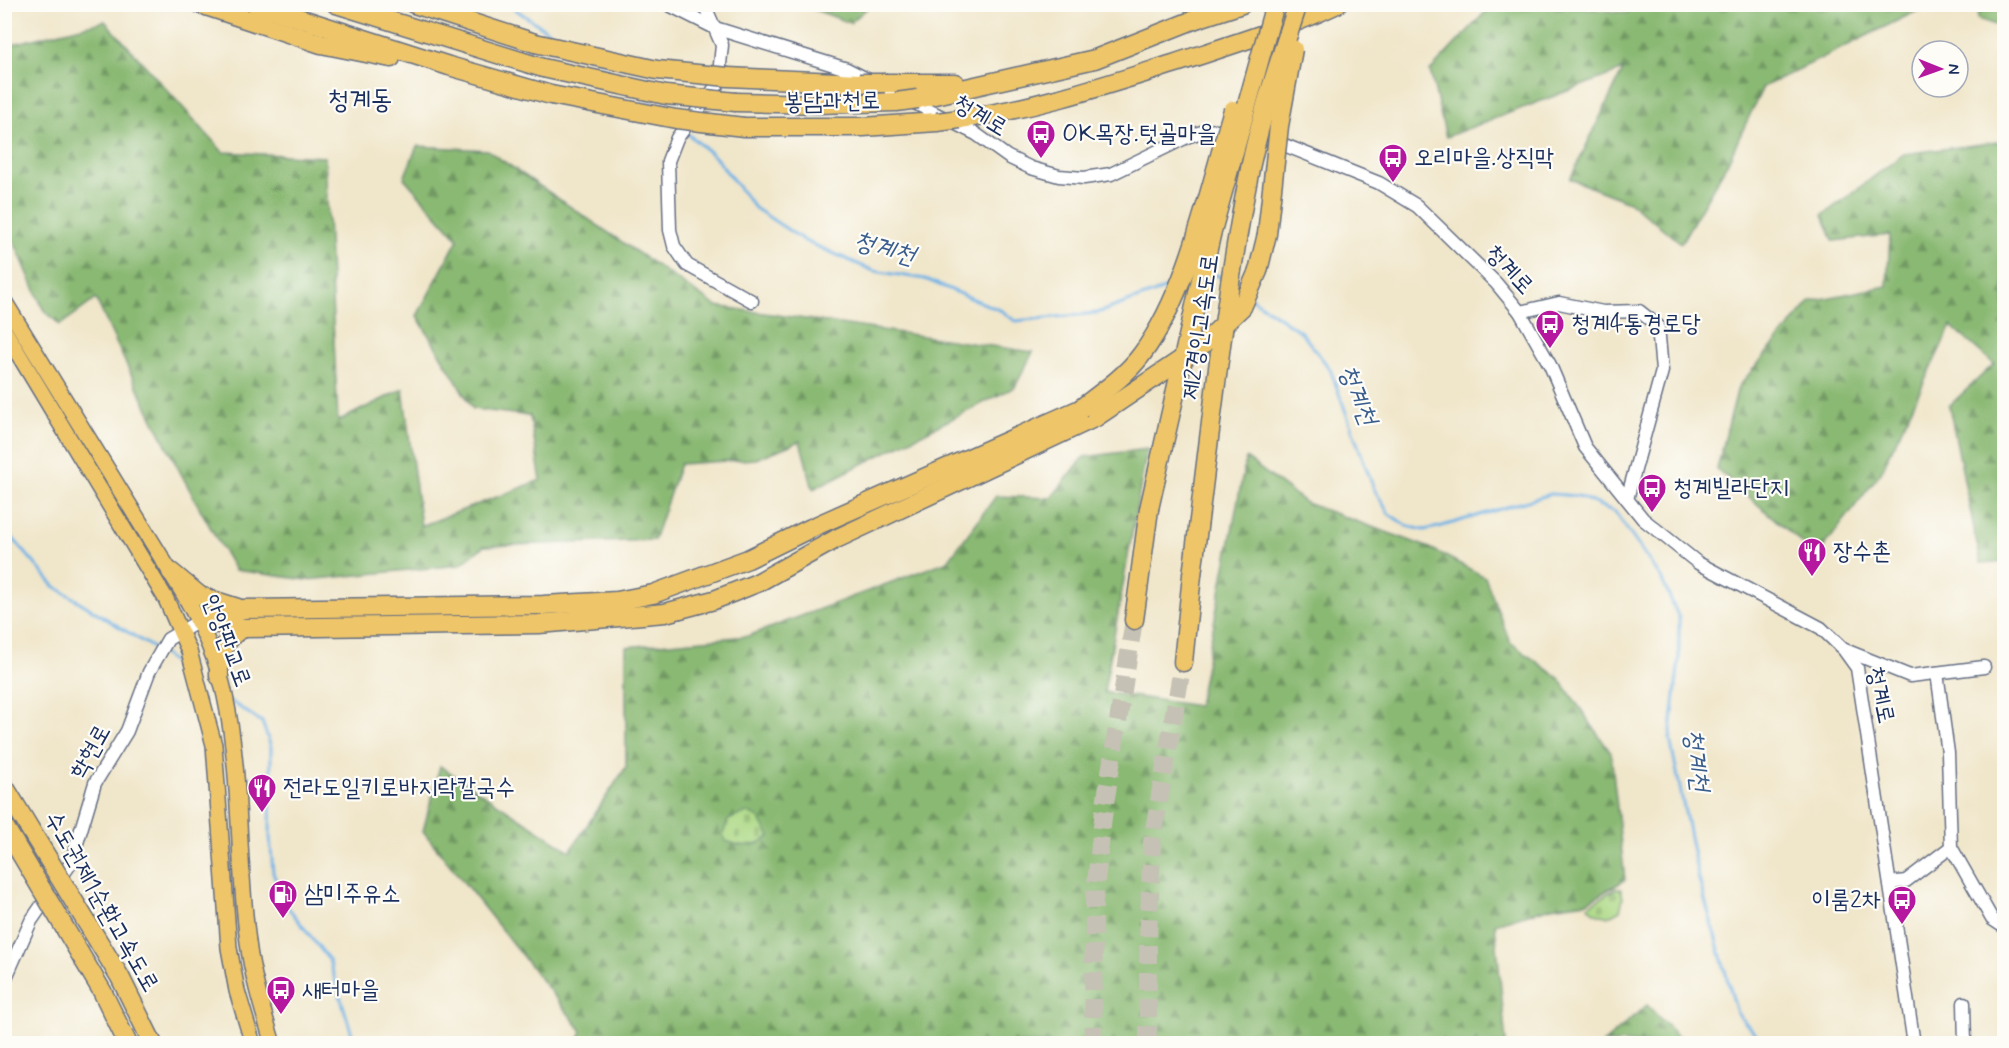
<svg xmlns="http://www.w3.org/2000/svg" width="2009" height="1048" font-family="Mynerve,'Poor Story',sans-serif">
<defs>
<pattern id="forest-firs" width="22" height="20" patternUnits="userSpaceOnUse" patternTransform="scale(1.5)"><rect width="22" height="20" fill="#8ab973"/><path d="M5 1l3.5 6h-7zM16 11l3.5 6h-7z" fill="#709762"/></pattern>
<pattern id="cemetery-stones" width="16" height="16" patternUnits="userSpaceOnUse" patternTransform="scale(1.5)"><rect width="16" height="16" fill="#add986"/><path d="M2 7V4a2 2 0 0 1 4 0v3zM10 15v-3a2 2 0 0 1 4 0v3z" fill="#94bb76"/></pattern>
</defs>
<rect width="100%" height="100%" fill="#fdfcf7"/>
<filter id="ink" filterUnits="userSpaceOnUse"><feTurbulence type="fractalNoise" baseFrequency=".0167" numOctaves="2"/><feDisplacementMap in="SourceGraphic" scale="12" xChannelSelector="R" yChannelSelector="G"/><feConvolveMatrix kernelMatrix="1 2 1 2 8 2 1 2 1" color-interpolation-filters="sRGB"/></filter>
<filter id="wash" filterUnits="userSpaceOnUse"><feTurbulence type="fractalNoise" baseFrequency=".008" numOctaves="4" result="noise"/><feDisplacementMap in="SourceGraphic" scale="24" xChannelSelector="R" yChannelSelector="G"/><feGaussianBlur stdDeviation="1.35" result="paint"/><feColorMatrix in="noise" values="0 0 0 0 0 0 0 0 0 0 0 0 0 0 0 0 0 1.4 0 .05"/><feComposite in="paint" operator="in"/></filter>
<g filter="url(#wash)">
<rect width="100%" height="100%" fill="#f0e6ca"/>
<!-- forest -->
<g fill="url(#forest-firs)" stroke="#527468" stroke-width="1.5">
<polygon points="802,5 871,5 850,23"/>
<polygon points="1560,5 1627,13 1634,4 1929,5 1763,87 1727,164 1681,243 1629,202 1570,179 1623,70 1446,137 1430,71 1492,5"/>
<polygon points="1978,5 2004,5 2004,28 1978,19"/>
<path d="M105,21L223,152L325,157L338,421L403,389L421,526L541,480L530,416L473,409L417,316L458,239L404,178L417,146L487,150L716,306L1033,352L1015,387L813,489L800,441L756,459L680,464L654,540L484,546L460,565L307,580L235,570C183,483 138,392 96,299L60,325L43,309L16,246L5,228V46Z"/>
<polygon points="2004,141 2004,561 1981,563 1949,406 1994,364 1951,326 1881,472 1817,556 1717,469 1738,387 1811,301 1887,286 1890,235 1833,241 1823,215 1904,154"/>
<polygon points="1147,449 1104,692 1198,706 1246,458 1306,503 1430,548 1485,577 1510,642 1560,679 1611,753 1625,880 1587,902 1551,907 1495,924 1506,1043 577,1044 582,1031 423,831 440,766 570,851 626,767 626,647 748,636 948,561 996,496 1051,498 1084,457"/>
<polygon points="1647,1005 1684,1043 1603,1043"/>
</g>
<!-- cemetery -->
<g fill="url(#cemetery-stones)" stroke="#648472" stroke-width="1.5">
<path d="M747,812L759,818L770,837C754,847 744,848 726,841L723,834L728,820Z"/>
<polygon points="1616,888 1621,889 1623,899 1620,910 1608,917 1596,913 1588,906"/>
</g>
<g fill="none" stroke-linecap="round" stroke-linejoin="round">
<!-- stream -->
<g stroke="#70b2e5" stroke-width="3">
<polyline points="507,4 563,41"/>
<polyline points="599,65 616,76"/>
<polyline points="645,99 656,108"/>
<polyline points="687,133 715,157 755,208 805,241 874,271 925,279 1002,311 1015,321 1097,313 1170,287"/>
<polyline points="1208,276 1215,274 1223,279"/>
<polyline points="1251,298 1301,332 1330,369 1374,489 1389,514 1407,526 1424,530 1439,527 1551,494 1578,496 1615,512 1661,578 1679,618 1679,659 1670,739 1698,876 1737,1013 1764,1044"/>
<polyline points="4,528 54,586 158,651"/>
<polyline points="164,655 188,672"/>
<polyline points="203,682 218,692"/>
<polyline points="230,701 262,722 271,747 270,836 273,873 287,906 329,960 355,1044"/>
</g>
</g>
</g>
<g filter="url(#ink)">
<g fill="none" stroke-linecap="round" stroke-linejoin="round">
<!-- highway-tunnel -->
<g stroke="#c5c1b4" stroke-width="18" stroke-dasharray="18 9" stroke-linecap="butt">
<polyline points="1093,1044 1094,901 1103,817 1134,620"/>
<polyline points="1148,1044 1148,938 1152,842 1183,662"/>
</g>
<!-- minor casing -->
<g stroke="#666f84" stroke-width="15">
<g id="minor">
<polyline points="667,4 715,28 847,69 976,134 1008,157 1031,168 1059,176 1084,178 1111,174 1189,136 1205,131 1242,128 1379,183 1417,206 1496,283 1520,312 1550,365 1585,447 1643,519 1698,563 1821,628 1844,650 1857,668 1914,1044"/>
<polyline points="704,4 722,45 718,84 677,138 668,161 670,230 674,246 687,265 752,301"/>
<polyline points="1520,312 1559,303 1603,312 1639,311 1658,326 1662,371 1627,499"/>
<polyline points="1845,650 1910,676 1984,667"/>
<polyline points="1937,673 1948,753 1951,847 1992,919 2004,927"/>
<polyline points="1890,883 1906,881 1951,847"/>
<polyline points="4,982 31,921 71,863 95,783 127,731 149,672 168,639 199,621"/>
<polyline points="1964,1003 1965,1044"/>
</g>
</g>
<!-- major casing -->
<g stroke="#666f84" stroke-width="18">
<g id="major">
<path d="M4,301L182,591C201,624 217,658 225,696C242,776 237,860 248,942C252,976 263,1011 273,1044"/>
<polyline points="4,330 166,599 189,651 214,745 229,948 237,991 253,1044"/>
</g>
</g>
<!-- highway casing -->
<g stroke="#666f84" stroke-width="21">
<g id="highway">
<polyline points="200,4 321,44 391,58"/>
<polyline points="255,4 449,66 551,95"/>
<polyline points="336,4 543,68"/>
<polyline points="414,4 535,43"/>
<polyline points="728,77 859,83"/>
<polyline points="885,83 955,83"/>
<polyline points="918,99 1095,59 1196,19 1242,4"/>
<polyline points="736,102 818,104 896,102"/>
<path d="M960,119C1033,109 1103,86 1173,64C1230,45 1282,30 1337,4"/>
<polyline points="744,127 863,127 937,122"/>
<polyline points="171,572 200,596 238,608"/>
<polyline points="207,619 243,609 543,605 617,601 653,594 748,559 811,528 1080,409"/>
<polyline points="1134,620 1149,509"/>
<polyline points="199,621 244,628 539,624 665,613 714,600 757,583 836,539 1096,417"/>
<polyline points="1183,662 1192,575"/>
<path d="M219,676C218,656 225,636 244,628"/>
<polyline points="4,786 36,839"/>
<polyline points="4,826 15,844"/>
</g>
</g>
<!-- minor -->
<use href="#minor" stroke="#fff" stroke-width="12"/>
<!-- major -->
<use href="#major" stroke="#eec569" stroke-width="15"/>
<!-- highway -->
<use href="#highway" stroke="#eec569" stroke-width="18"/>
<!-- highway-bridge casing -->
<g stroke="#666f84" stroke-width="21" stroke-linecap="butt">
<g id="highway-bridge">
<polyline points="535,43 657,70 728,77"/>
<polyline points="543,68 666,95 736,102"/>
<polyline points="859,83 885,83"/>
<polyline points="551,95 676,119 744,127"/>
<polyline points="896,102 918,99"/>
<polyline points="937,122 960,119"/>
<path d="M1080,409C1101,393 1126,376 1142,354C1189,291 1210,185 1233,110"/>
<polyline points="1096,417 1200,347 1242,307 1258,271 1267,234 1279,126 1293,49"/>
<polyline points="1149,509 1212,231 1275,4"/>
<path d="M1192,575C1209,445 1222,313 1247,184C1258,123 1279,63 1298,4"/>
<polyline points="36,839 120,977 153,1044"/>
<polyline points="15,844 102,991 128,1044"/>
</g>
</g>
<!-- highway-bridge -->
<use href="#highway-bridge" stroke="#eec569" stroke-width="18"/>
</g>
</g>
<!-- icons -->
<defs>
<g id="bus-pin" transform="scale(1.5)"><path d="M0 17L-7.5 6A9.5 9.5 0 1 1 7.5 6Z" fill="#b5179e" stroke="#fdfcf7"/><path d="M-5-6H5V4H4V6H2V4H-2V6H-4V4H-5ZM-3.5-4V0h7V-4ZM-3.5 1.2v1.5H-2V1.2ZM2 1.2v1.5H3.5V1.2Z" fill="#fff"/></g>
<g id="restaurant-pin" transform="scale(1.5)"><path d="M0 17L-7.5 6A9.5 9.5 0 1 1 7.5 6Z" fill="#b5179e" stroke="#fdfcf7"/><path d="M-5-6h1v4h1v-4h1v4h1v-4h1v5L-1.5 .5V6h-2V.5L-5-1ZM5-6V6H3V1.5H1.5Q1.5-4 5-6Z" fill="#fff"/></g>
<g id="fuel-pin" transform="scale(1.5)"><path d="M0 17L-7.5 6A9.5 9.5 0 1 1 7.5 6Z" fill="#b5179e" stroke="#fdfcf7"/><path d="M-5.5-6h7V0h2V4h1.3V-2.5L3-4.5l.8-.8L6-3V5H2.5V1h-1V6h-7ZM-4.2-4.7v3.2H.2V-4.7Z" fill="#fff"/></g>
</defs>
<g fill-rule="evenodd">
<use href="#bus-pin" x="1041" y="134"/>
<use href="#bus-pin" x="1393" y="158"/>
<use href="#bus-pin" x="1550" y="324"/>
<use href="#bus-pin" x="1652" y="488"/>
<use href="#restaurant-pin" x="1812" y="552"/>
<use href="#restaurant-pin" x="262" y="788"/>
<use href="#fuel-pin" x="283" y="894"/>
<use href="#bus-pin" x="1902" y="900"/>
<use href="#bus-pin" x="281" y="990"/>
</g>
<g text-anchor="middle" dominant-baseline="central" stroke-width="4.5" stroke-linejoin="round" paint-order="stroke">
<!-- street labels -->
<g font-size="24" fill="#1b2f5e" stroke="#fdfcf7">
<text transform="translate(832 102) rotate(-1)">봉담과천로</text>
<text transform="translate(980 116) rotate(31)">청계로</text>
<text transform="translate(1509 270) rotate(47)">청계로</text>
<text transform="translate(1201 327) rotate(-82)">제2경인고속도로</text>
<text transform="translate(226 641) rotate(69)">안양판교로</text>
<text transform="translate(1880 695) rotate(78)">청계로</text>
<text transform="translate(91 752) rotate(-61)">학현로</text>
<text transform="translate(101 902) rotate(60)">수도권제1순환고속도로</text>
</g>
<!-- poi labels -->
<g font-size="24" fill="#1b2f5e" stroke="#fdfcf7" text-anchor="start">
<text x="1062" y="134">OK목장.텃골마을</text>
<text x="1414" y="158">오리마을.상직막</text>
<text x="1571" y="324">청계4통경로당</text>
<text x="1673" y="488">청계빌라단지</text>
<text x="1833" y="552">장수촌</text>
<text x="283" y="788">전라도일키로바지락칼국수</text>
<text x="304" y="894">삼미주유소</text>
<text x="1881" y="900" text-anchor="end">이룸2차</text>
<text x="302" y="990">새터마을</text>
</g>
<!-- water labels -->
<g font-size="26" font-style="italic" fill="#395d8d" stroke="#fdfcf7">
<text transform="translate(884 249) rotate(16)">청계천</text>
<text transform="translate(1357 395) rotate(68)">청계천</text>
<text transform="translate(1696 760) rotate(83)">청계천</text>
</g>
<!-- quarter labels -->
<g font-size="27" fill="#1b2f5e" stroke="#fdfcf7">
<text x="360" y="100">청계동</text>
</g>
</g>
<!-- margin -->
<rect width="2009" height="1048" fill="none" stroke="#fdfcf7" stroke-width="24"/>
<!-- north arrow -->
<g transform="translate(1940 69) rotate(91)"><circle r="28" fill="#fdfcf7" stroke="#a3aaba" stroke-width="1.5"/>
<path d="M0-4.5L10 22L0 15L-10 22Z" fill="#b5179e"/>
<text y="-9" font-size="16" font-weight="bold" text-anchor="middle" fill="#1b2f5e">N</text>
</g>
</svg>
